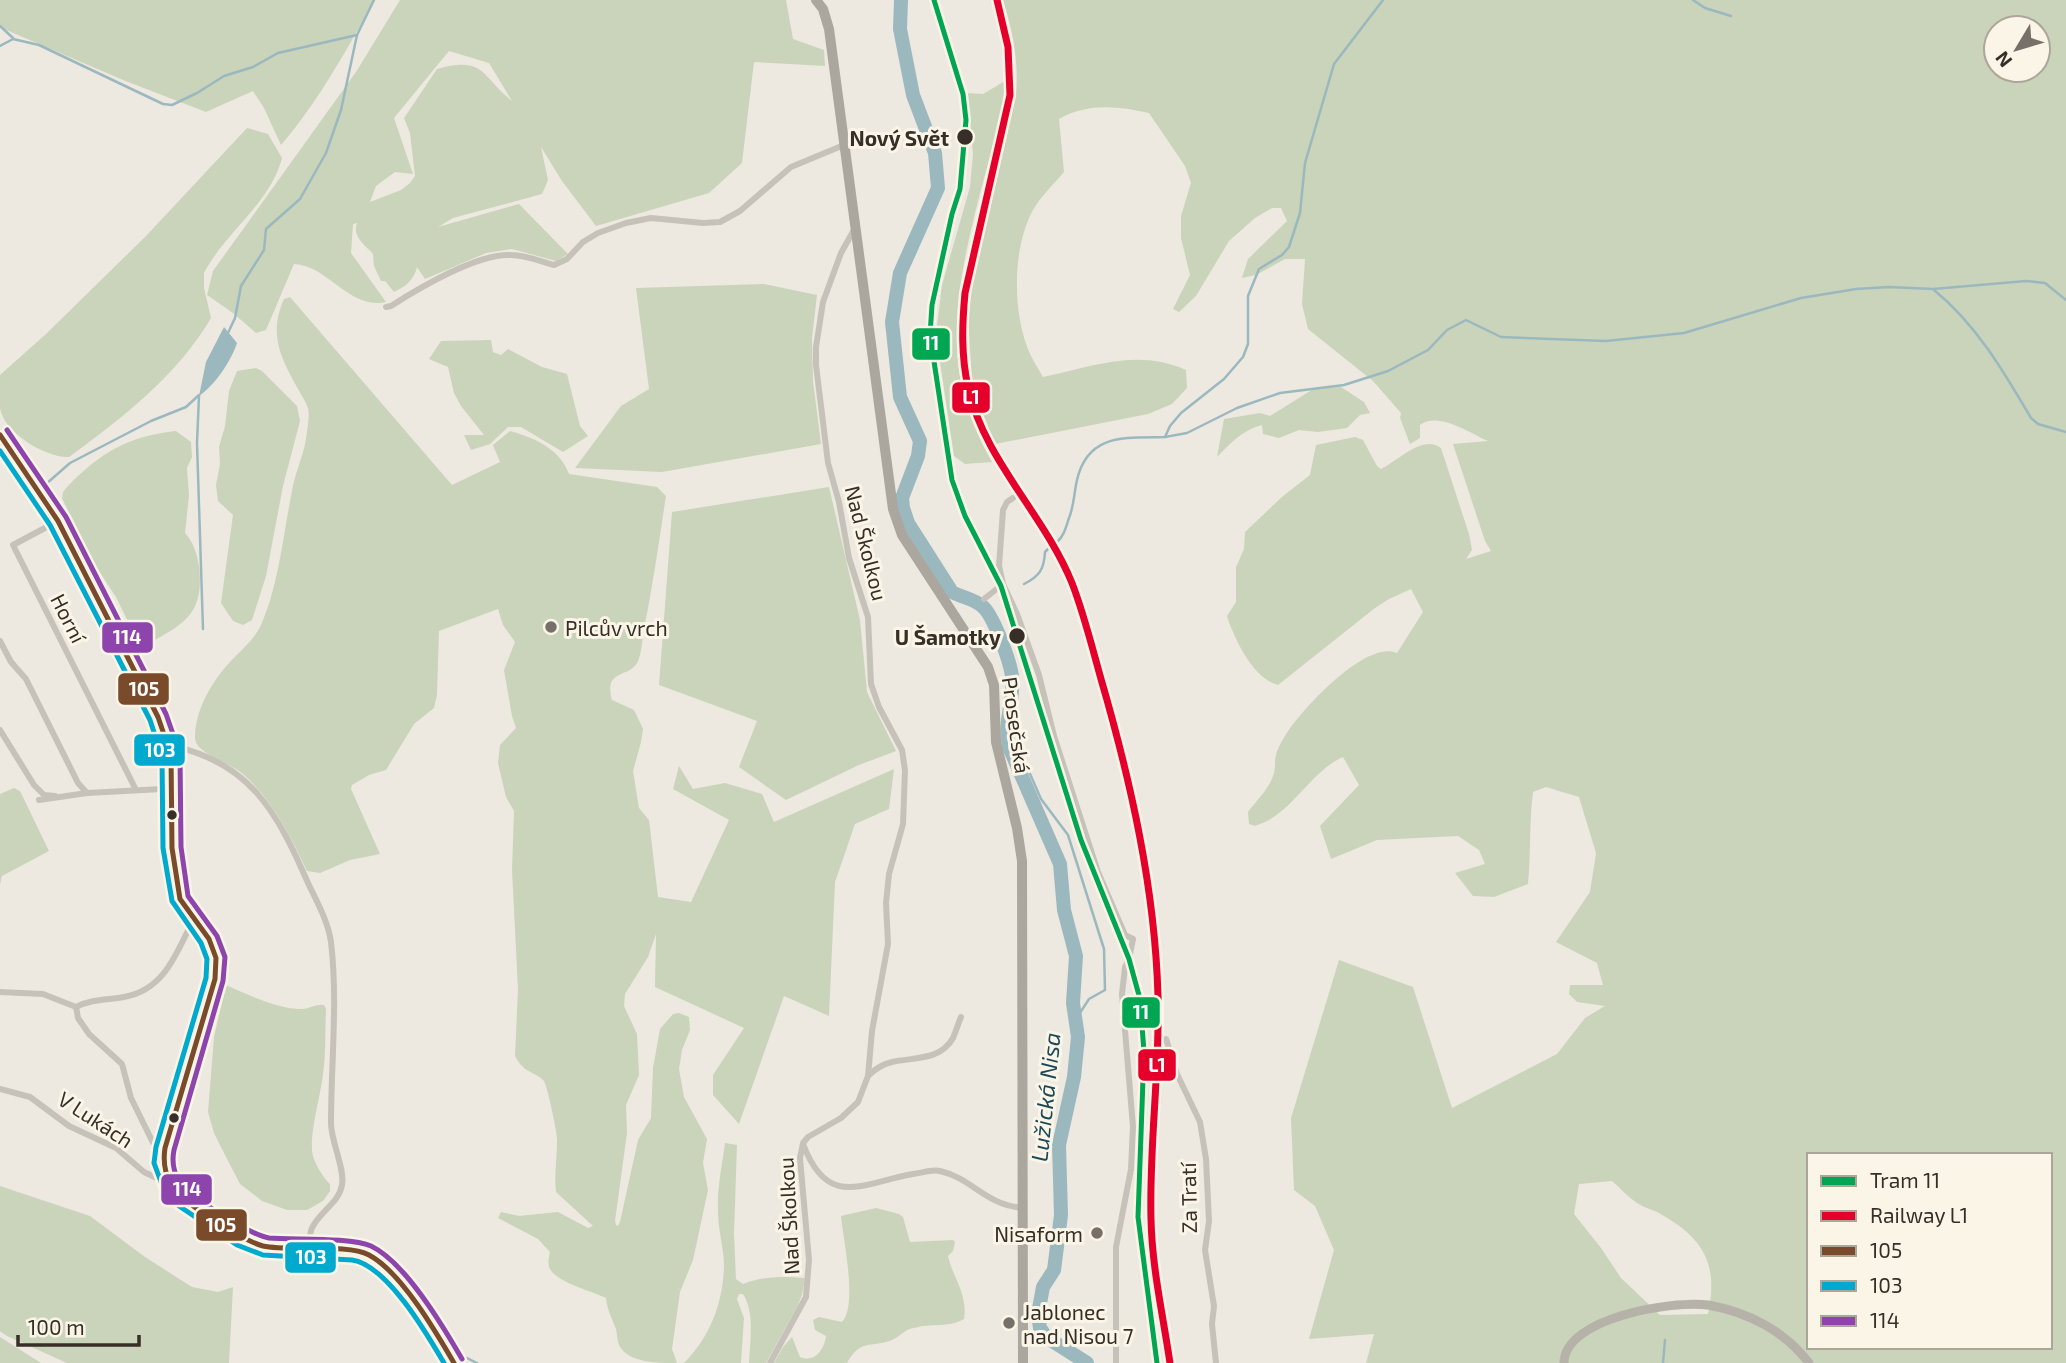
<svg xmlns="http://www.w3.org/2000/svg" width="2066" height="1363" font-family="'Exo 2',sans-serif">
<rect width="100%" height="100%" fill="#ede9e0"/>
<!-- green -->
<g fill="#c9d4ba" fill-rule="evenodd">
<path d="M0,0H375C346,50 319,101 281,145L264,108L253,91L206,112L123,80L4,29L0,26Z"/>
<path d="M400,0H786L793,39L824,50L825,66L754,62L742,163L709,193L596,226L562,181L541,147L548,180L542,194L453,218L438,227L519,204L568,254L556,261L512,249L486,253L425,279L417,267C414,280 406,286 394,292L385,281H381L374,266L373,254C365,245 352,237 357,223L353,224L351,253L386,302C349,310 329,266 294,264L266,330L256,333L233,313L207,295L213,271L356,72ZM449,51L489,63L512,101C480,75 485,56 437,69L404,118L410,133L415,176L410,183L401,190L370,202L376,186L395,172L413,174L394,118Z"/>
<path d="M1003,0H2066V1363H1366L1374,1334L1309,1339L1334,1250L1315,1206L1294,1190L1291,1118L1339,960L1413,987L1452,1108L1557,1054L1585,1018L1605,1006L1577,1002L1569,994L1570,985H1603L1597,963L1556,942L1590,892L1596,853L1579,797L1546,787L1533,792C1529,823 1531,853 1528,884L1494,897L1473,896L1455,873L1485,864L1479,850L1458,836L1377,840L1331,859L1320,826L1359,785L1343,757C1309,772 1292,815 1255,826L1249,824L1248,812C1256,801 1269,789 1273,776C1276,770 1274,762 1276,755C1277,749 1282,741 1285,736C1300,711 1366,639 1397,653L1423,612L1411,589L1389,599L1375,608L1278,685C1253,679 1234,638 1227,616L1236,602V567L1244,549L1245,532L1283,496L1310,475L1316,445L1355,437L1363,440L1377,466L1381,469C1398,461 1423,434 1441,448L1469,534L1472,550L1466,559L1491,551L1485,541L1453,444L1488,441C1470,433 1438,411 1420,425V438L1410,444L1400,418L1401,413L1373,381L1308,329L1302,304L1305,259H1285L1256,275L1242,278L1248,259L1287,221L1281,208H1272L1255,218L1229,241L1196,296L1179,312L1173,309L1190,275L1181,238V216L1191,183L1185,166L1149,113C1117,106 1087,103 1059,119L1064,172C1054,184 1041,196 1033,210C1012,248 1012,314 1030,354C1034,362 1039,370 1043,377C1093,367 1136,348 1186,370L1187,388L1172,404L1148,414L995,444L978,401L972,380L968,317L973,283L1016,96C1019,61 1013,32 1003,0ZM1996,28H2038V70H1996ZM1809,1155H2050V1347H1809ZM1612,1181C1620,1188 1628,1197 1637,1203C1643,1207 1651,1209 1657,1212C1703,1237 1719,1263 1708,1314L1660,1315L1621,1278L1601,1248L1574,1214L1579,1184Z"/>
<path d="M1005,81L1002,109C982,195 944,295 961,382C966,410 978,437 992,462L965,464L954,456L936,335L942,285L970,187L973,154L967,93L983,94Z"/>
<path d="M247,128L268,134L282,158C270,204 226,231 204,273V288L211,318C177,376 122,418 69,457C46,458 4,433 0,408C0,398 0,385 0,375L46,334L146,236Z"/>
<polygon points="764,284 817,295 812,338 813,381 821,444 662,472 575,468 621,406 649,389 636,288"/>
<path d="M290,297L452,485L500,462L493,445L510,431C535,438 560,449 569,474L657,487L666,496C659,541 653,585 644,629C642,639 642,652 638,661C630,679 603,668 612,700L634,710L643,729L641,742L633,771L639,808L649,820L658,897L691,902L729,820L673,789L679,766L693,789L725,783L762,794L774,822L894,769L889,809L855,824L835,882L829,1016L784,996L739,1124L713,1095V1075L744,1028L655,987L656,934L648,957L625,994L624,1006L637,1034L639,1075L626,1105L627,1133L615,1221L616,1225L618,1226L620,1222L638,1140L651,1118L653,1068L660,1029L673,1014L679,1013L689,1017L690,1030L682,1050L679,1069L684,1097L707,1139L703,1163L708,1190L693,1260L680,1292L672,1349L677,1363C657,1363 628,1363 619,1345C617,1340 617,1334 616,1329C612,1318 607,1310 606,1298C592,1291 558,1283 550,1269C547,1263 549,1257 550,1252L538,1239L498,1218L501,1212L519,1216L558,1212L588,1228L593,1226L556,1192C554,1174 557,1159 557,1141C558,1135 547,1085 544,1081C535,1071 524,1074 515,1056L518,989L512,870L514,811L506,797L498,763L500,745L516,728L512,716L504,670L515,642L503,625L498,609L439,631L437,695L434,708L414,724L386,770L369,775L352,785L351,789L380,854L350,860L320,873L307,871C290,835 273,801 243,774C231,763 194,753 195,737C195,710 212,681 230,662C241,650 254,640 261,625C279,584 283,535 292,491C295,473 303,457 306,439C307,431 310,416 308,408C306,402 301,394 298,389C281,358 268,335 284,299Z"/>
<polygon points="491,340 493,352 501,355 508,349 542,367 567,374 580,426 588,436 563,452 521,427 508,427 490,444 471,450 464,435 484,435 461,406 454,393 448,367 429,359 441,341"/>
<polygon points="256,368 262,371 297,406 300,421 283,486 266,576 252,620 243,625 233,621 221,603 233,515 218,501 216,485 220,464 219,447 225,426 229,391 237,371"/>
<path d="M1341,387L1364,402L1370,413L1360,415L1347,428L1318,432L1299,430L1279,438L1263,434L1262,425C1242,430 1231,443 1217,457L1224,419L1260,413L1270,416L1315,388Z"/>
<path d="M176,431L191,442L192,457L187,468L189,495L185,533C194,543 197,554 199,567C205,618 180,625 141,648L116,597L88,554L62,498L63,492L68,486C101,452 129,436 176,431Z"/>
<polygon points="829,487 860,620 867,692 896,751 859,765 786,800 739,767 757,721 659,685 672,512"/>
<polygon points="14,788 20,791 49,851 2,876 0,885 0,794"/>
<path d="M226,985C249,995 277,1009 302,1009C310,1009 315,1004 324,1005L326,1009C325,1030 326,1053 323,1074C321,1095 308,1137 313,1156C315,1164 324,1179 330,1184V1191L323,1201L307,1210H287L262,1201L240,1184L225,1155L214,1133L208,1112L214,1037Z"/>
<path d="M725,1143L737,1145L734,1234L736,1279L743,1284C764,1276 782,1276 805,1278L802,1295L797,1307L766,1363H749C750,1341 755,1313 743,1294H739L737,1299L744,1318L741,1363H684C710,1337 723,1303 724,1266C724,1248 718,1230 718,1212C717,1188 722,1166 725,1143Z"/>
<polygon points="0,1186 90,1216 145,1257 192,1287 218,1292 233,1287 229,1363 67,1363 7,1336 0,1331"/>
<path d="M876,1208L899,1214L903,1217L910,1242L953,1240L955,1242L953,1251L948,1256C953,1278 968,1294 964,1319C949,1328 931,1323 914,1328C906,1329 901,1335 894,1339C873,1349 861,1337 847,1363H774L783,1347L792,1337L800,1357C815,1363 824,1350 826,1336L815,1330L813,1320L819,1317L842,1322C858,1305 843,1239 841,1216Z"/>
<polygon points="0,1337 41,1363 0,1363"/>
</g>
<!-- water -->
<path fill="#9bb8bf" d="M224,327L237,343C231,361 215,385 199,396L206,362Z"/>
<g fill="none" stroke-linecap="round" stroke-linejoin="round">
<!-- stream -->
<g stroke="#9bb8bf" stroke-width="2.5">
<polyline points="1693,0 1705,8 1731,16"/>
<polyline points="0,26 13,38"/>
<polyline points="0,46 13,39 39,45 163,104 172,105 197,93 224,76 253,67 278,53 357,35"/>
<path d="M1934,290C1976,324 2004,372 2031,418L2038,424L2066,432"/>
<polyline points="227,335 235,318 241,286 264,250 266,229 300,199 326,153 341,110 357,35 374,0"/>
<polyline points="199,396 197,443 203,629"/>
<polyline points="1165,437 1187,433 1237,408 1280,393 1344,385 1388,371 1428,350 1447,330 1466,320 1501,337 1606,341 1684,333 1801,298 1856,289 1889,287 1933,289 2026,281 2045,283 2066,300"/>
<polyline points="46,484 70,463 151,421 186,407 199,395"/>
<path d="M1057,542C1064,536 1066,527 1069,518C1074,506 1074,493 1077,480C1088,433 1125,438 1165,437L1170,426L1181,413L1224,379L1243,357L1248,344V296L1259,269L1282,255L1289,247L1300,213L1305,163L1334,64L1383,0"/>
<path d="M1024,584C1040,576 1044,569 1045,552L1048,549"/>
<polyline points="1017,766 1027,767 1041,799 1068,835 1104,949 1105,990 1089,999 1076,1019"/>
<polyline points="449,1349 477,1363"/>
<polyline points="1663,1363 1665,1340"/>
</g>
<!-- river -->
<path stroke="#9bb8bf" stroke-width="14" d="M901,0L900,29L913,95L935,153L938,188L900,273L892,322L900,397L920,441L918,456L902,498L903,508L908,523L952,592C961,597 974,599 982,606C993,614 1010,661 1012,676C1015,700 1003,721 1009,747L1060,864L1064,910L1076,956L1073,1003L1078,1037L1074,1077L1059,1145L1061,1215L1054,1270L1043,1287L1038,1314L1040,1328L1046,1337L1087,1363"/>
<!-- street -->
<g stroke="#c6c2b9" stroke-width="6">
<path d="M386,307L391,306C419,288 478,253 511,255C525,255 540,261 554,265L567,259L583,242L598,233L626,223L651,218L703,223L720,222L740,211L791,167L844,145"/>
<path d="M0,435L58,521L158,717L171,755L172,848L180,899L209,939L216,958L215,979L165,1148L163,1162L171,1185L184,1199L241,1237L264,1246L353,1251C359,1252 364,1252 369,1255C395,1269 439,1336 454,1363"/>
<polyline points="1013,498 1007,502 1003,510 999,566 1003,584 1017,614 1039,675 1054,736 1098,872 1125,935 1133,939 1129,959 1125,967 1122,994 1133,1127 1131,1169 1116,1247 1116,1363"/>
<polyline points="58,521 13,545 136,790"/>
<polyline points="984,599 1003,584"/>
<polyline points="0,641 11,662 26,679 78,783 87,793"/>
<polyline points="0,730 34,785 44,795 55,796"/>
<path d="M168,745C250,761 277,812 308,883C317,902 328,921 331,942C338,1001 331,1064 331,1123C331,1142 345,1168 342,1185C339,1203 319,1212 312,1228C309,1234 310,1243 310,1249"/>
<polyline points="39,800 87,793 162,789 173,786"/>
<path d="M0,992L43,994L76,1007C92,999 106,1000 124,997C165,990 177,952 194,918"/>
<polyline points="76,1007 78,1018 89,1034 122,1064 131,1098 162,1161"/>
<polyline points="1166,1039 1177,1074 1200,1122 1206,1159 1209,1221 1205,1250 1214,1306 1212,1324 1216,1363"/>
<path d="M868,1076C875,1069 882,1064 892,1062C914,1057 940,1061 953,1038C956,1031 958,1024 961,1017"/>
<polyline points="0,1089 30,1097 69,1126 116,1148 144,1172 171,1185"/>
<path d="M803,1144C828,1210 862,1183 913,1174C922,1173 932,1169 940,1171C966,1177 978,1194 1001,1203C1008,1206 1016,1207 1022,1208"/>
<polyline points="770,1363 806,1297 809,1260 800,1158 803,1143 808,1137 841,1118 858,1102 868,1076 872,1031 888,944 886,903 889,874 903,824 905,770 902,750 879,707 871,684 868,617 849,558 839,502 828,463 816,365 816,347 823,302 841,253 855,228"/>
</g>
<!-- secondary -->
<path stroke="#b7b2a9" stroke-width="9" d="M1564,1363C1564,1318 1673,1300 1708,1305C1748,1312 1785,1331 1809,1363"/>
<!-- primary -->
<polyline stroke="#aba69e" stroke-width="10" points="816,0 823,9 829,29 893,509 902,535 988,667 994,685 996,742 1017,828 1022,861 1023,1363"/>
<!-- bus-1 casing -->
<g stroke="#faf5e7" stroke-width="10">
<path id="bus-1" d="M0,435L58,521L158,717L171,755L172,848L180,899L209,939L216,958L215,979L165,1148C163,1161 164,1172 171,1184C180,1202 242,1240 263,1246C289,1252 347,1243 369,1255C401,1272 436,1332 454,1363"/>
</g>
<!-- bus-2 casing -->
<g stroke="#faf5e7" stroke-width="10">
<path id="bus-2" d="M0,451L50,525L150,720L162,757L163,848L172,901L201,943L207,959L206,978L156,1147L154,1163L164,1190L179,1206L237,1245L263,1255L352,1260C387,1265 427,1334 444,1363"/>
</g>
<!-- bus-3 casing -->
<g stroke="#faf5e7" stroke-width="10">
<path id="bus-3" d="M7,430L66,517L166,714L180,754L181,847L188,896L217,936L225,957L223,981L174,1150C172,1160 173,1171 179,1181C189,1197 251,1235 269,1238C294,1240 351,1237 371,1246C405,1262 443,1326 462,1359"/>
</g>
<!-- bus-1 -->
<use href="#bus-1" stroke="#7a4b2a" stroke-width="5"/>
<!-- bus-2 -->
<use href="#bus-2" stroke="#00a9ce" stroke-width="5"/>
<!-- bus-3 -->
<use href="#bus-3" stroke="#8e44ad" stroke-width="5"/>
<!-- rail-1 casing -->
<g stroke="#faf5e7" stroke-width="12">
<path id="rail-1" d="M997,0L1008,47L1010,95L965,293C962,325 961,355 968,387C984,460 1044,514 1072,583C1084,614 1092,647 1101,679C1131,782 1155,889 1158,996C1160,1071 1149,1145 1151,1219C1152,1268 1163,1315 1170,1363"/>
</g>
<!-- rail-1 -->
<use href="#rail-1" stroke="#e4002b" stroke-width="7"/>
<!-- tram-1 casing -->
<g stroke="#faf5e7" stroke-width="10">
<polyline id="tram-1" points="934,0 963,94 966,120 960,189 952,214 932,305 930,335 952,480 965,516 1001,586 1081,840 1129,959 1140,999 1144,1052 1138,1217 1157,1363"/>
</g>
<!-- tram-1 -->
<use href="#tram-1" stroke="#00a651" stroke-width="5"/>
</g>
<!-- markers -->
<g fill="#372f27" stroke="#faf5e7" stroke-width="2.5">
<circle cx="965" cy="137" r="9"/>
<circle cx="1017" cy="636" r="9"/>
<circle cx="172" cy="815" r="6"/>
<circle cx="174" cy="1118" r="6"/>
</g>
<g fill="#777068" stroke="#faf5e7" stroke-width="2.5">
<circle cx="551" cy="627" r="7"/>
<circle cx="1097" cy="1233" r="7"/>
<circle cx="1009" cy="1323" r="7"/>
</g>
<g text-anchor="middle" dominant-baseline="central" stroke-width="6" stroke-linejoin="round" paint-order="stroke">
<!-- stop labels -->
<g font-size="21" font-weight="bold" fill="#372f27" stroke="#faf5e7" text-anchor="end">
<text x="949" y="137">Nový Svět</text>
<text x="1001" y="636">U Šamotky</text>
</g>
<!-- street labels -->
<g font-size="21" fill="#372f27" stroke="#faf5e7">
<text transform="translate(867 543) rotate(76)">Nad Školkou</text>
<text transform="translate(69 618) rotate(63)">Horní</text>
<text transform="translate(1017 725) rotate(82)">Prosečská</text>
<text transform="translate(96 1119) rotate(33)">V Lukách</text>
<text transform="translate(1188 1198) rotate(-91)">Za Tratí</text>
<text transform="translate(788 1216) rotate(-93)">Nad Školkou</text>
</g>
<!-- poi labels -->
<g font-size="21" fill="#372f27" stroke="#faf5e7" text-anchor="start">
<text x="565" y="627">Pilcův vrch</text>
<text x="1083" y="1233" text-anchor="end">Nisaform</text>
<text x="1023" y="1311">Jablonec<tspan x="1023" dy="24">nad Nisou 7</tspan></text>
</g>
<!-- water labels -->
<g font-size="23" font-style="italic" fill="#1b495a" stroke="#faf5e7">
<text transform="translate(1045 1097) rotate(-84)">Lužická Nisa</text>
</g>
</g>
<g stroke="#faf5e7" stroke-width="2.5">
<rect x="911" y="327" width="40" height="34" rx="7" fill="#00a651"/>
<rect x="951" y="381" width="40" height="33" rx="7" fill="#e4002b"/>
<rect x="101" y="621" width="53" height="33" rx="7" fill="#8e44ad"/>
<rect x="117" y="672" width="53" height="34" rx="7" fill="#7a4b2a"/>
<rect x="133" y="733" width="53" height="34" rx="7" fill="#00a9ce"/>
<rect x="1121" y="996" width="40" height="33" rx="7" fill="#00a651"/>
<rect x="1137" y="1048" width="40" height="34" rx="7" fill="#e4002b"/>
<rect x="160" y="1173" width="53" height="33" rx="7" fill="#8e44ad"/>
<rect x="195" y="1208" width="53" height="34" rx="7" fill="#7a4b2a"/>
<rect x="284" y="1241" width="53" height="33" rx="7" fill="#00a9ce"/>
</g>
<g font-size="19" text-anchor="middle" font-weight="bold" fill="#fff">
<text x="931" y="350">11</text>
<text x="971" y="404">L1</text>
<text x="127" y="644">114</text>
<text x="144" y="696">105</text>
<text x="160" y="757">103</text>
<text x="1141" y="1019">11</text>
<text x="1157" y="1072">L1</text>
<text x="187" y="1196">114</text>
<text x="221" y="1232">105</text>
<text x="311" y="1264">103</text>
</g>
<!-- legend -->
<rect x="1807" y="1153" width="245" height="196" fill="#faf5e7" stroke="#aca69a" stroke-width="2"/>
<rect x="1821" y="1176" width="35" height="10" fill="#00a651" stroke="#aca69a" stroke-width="2"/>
<text x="1870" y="1188" font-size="21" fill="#372f27">Tram 11</text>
<rect x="1821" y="1211" width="35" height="10" fill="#e4002b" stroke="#aca69a" stroke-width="2"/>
<text x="1870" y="1223" font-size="21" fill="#372f27">Railway L1</text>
<rect x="1821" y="1246" width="35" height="10" fill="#7a4b2a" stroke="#aca69a" stroke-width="2"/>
<text x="1870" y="1258" font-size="21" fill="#372f27">105</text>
<rect x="1821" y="1281" width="35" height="10" fill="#00a9ce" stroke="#aca69a" stroke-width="2"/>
<text x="1870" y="1293" font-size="21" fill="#372f27">103</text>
<rect x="1821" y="1316" width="35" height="10" fill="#8e44ad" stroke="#aca69a" stroke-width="2"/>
<text x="1870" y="1328" font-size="21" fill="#372f27">114</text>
<!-- north arrow -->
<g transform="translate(2017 49) rotate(232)"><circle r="33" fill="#faf5e7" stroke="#aca69a" stroke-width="2"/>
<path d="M0-5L12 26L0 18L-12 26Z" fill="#777068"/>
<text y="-10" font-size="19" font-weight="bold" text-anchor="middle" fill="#372f27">N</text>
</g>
<!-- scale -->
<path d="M18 1335v10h121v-10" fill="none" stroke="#372f27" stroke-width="3.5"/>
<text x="28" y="1335" font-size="21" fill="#372f27" stroke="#faf5e7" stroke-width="5" paint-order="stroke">100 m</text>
</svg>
